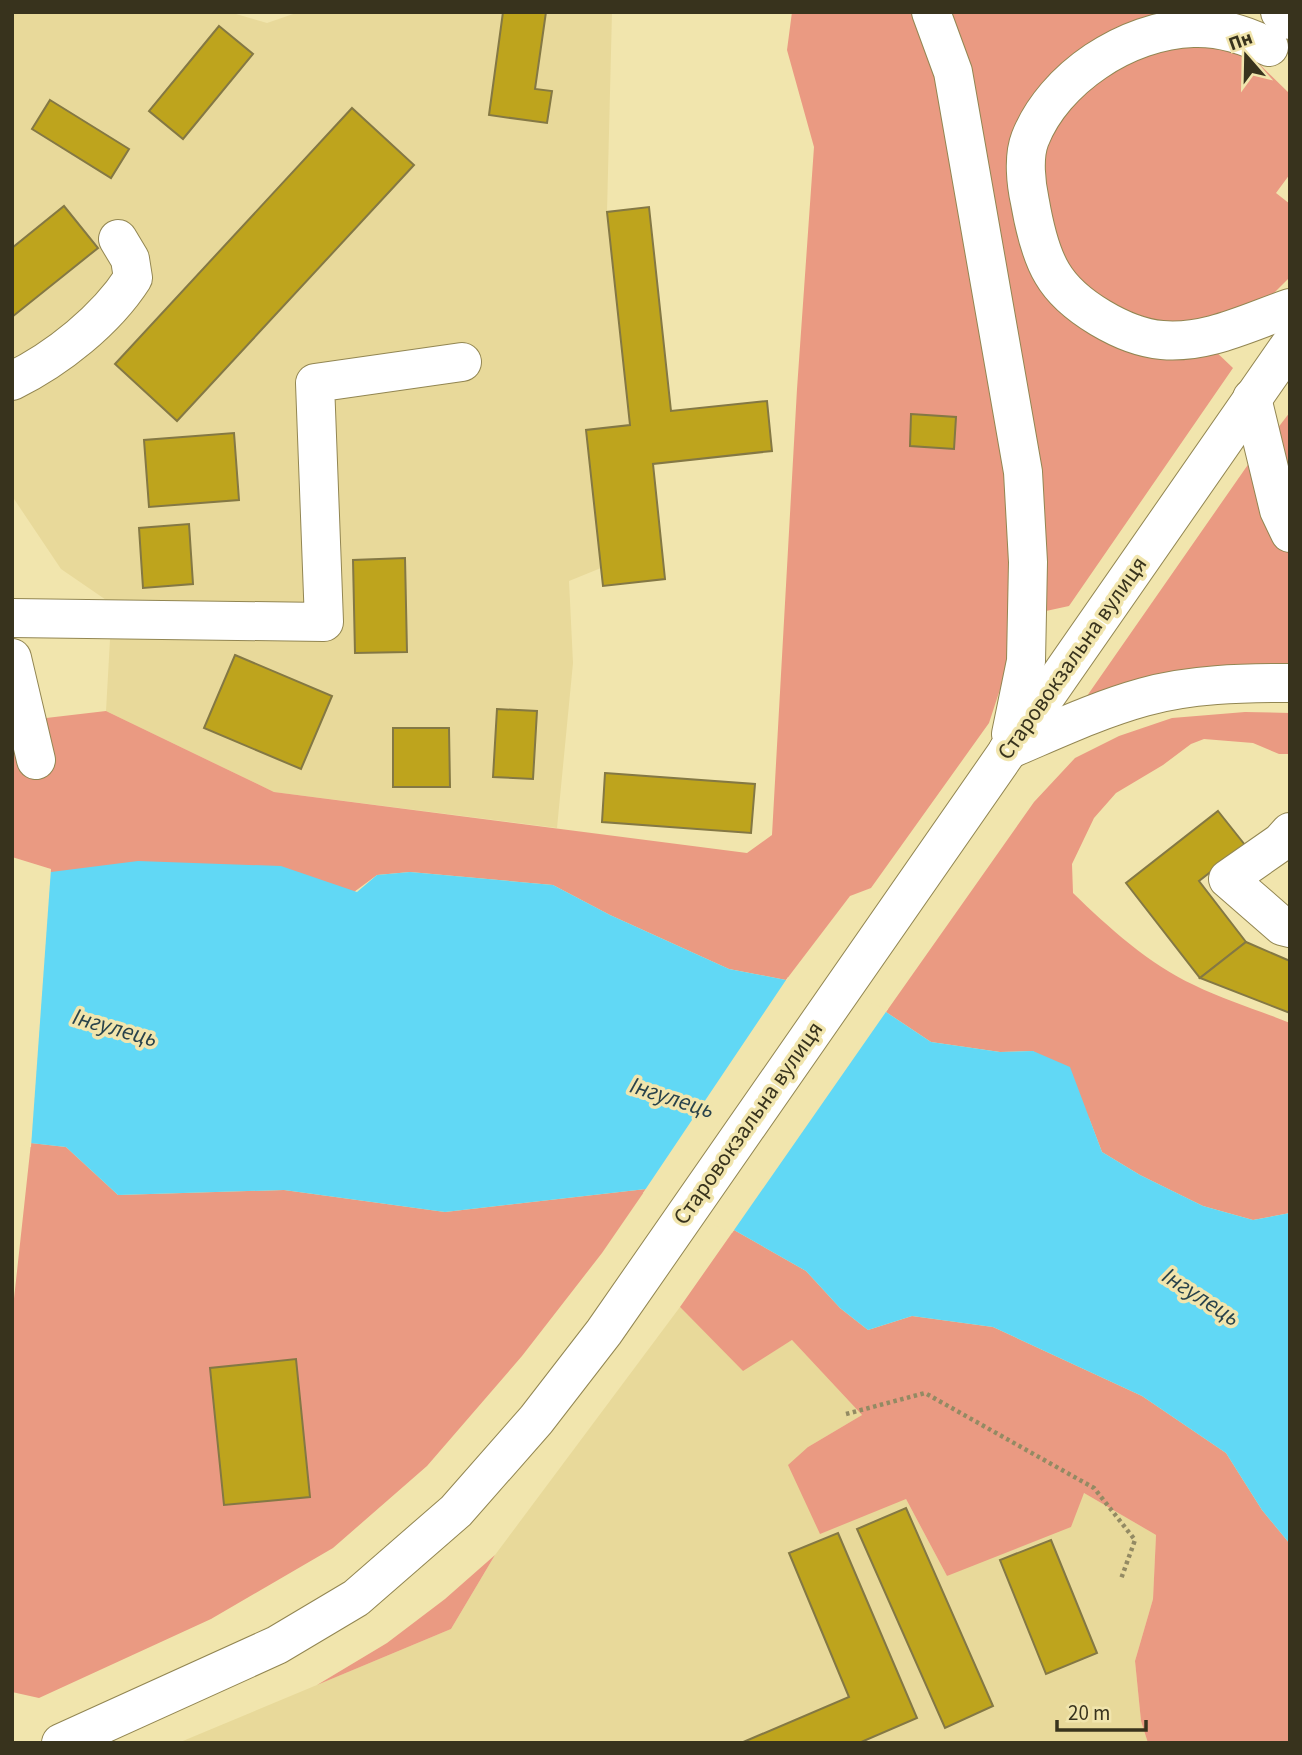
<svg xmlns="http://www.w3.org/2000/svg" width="1302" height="1755" font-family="'Source Sans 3',sans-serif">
<rect width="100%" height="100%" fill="#f1e5ad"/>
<!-- built -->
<g fill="#e8d99a">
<polygon points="12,12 229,12 267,23 299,12 612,12 607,212 630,425 586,430 601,568 569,581 573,663 557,828 274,792 106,711 112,604 61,569 12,496"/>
<polygon points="680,1307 743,1370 792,1340 862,1415 808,1447 906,1499 947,1576 1084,1493 1156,1535 1153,1599 1135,1661 1141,1721 1148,1743 178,1743 451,1629 495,1555"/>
</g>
<!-- green -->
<g fill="#ea9a82">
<polygon points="792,12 918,12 943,81 1012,479 1008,665 989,723 871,888 850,896 786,980 729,969 610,915 553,885 410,872 377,875 274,951 12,861 12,722 106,711 274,792 747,853 772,835 797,389 814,147 787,50"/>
<polygon points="942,12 1210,12 1032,115 1043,278 1211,347 1233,368 1069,606 1046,611"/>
<polygon points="1179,39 1249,54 1290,94 1290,174 1276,193 1290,204 1290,277 1260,307 1164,330 1105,308 1054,250 1039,144 1073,92"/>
<polygon points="1290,412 1290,509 1271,437"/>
<polygon points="1254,456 1270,515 1290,556 1290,672 1080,706"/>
<path d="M1245,712L1290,713V754H1279L1253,743L1204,739L1191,744L1163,765L1116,793L1094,818L1072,864L1073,893C1109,928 1149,964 1194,985C1224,1000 1258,1010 1290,1023V1213L1253,1220L1203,1206L1140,1175L1102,1152L1089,1118L1033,1051L1000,1052L931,1042L886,1012L1034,802L1075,758L1119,736L1172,718Z"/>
<polygon points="31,1143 66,1147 118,1195 284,1190 445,1212 646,1189 602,1253 522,1356 427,1466 333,1548 211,1619 39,1698 12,1692 12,1317"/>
<polygon points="734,1230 806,1271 840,1308 868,1330 912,1316 993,1327 1142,1396 1226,1453 1262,1510 1290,1544 1290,1743 1148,1743 1141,1721 1135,1661 1153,1599 1156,1535 1084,1493 1071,1527 947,1576 906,1499 820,1534 788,1465 808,1447 862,1415 792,1340 743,1371 680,1307"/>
<polygon points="495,1555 451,1629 317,1685 387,1643 445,1599"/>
</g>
<!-- water -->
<polygon fill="#61d8f5" points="12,861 51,872 138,861 281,866 357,892 377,875 410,872 553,885 610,915 729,969 786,980 826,985 855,1002 886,1012 931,1042 1000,1052 1033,1051 1070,1067 1102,1152 1140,1175 1203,1206 1253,1220 1290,1213 1290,1544 1262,1510 1226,1453 1142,1396 993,1327 912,1316 868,1330 840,1308 806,1271 734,1230 646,1189 445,1212 284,1190 118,1195 66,1147 12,1141"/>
<!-- pier -->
<g fill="#f1e5ad">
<polygon points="12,857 51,869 31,1147 12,1144"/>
<polygon points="788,977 827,982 857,998 888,1009 732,1233 643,1193"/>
</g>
<!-- building -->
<g fill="#bea41d" stroke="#847844" stroke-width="2">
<polygon points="503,12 546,12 535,89 552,91 547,123 489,115"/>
<polygon points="219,26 253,54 183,139 149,111"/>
<polygon points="50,100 129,149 111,178 32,129"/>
<polygon points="352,108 414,165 177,421 115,364"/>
<polygon points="64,206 98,248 12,317 12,248"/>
<polygon points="649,207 671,411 767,401 772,451 653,464 665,579 603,586 586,430 630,425 607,212"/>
<polygon points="911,414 956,417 954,449 910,446"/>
<polygon points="234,433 239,500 149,507 144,440"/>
<polygon points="189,524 193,584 143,588 139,528"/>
<polygon points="405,558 407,652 355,653 353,560"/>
<polygon points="235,655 332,696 301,769 204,728"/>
<polygon points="497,709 537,711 533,779 493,777"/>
<polygon points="393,728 449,728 450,787 393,787"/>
<polygon points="605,773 755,784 751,833 602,822"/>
<polygon points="1218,811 1245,845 1199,881 1246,942 1200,978 1126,883"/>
<polygon points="1246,942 1290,961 1290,1013 1200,978"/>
<polygon points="296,1359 310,1497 224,1505 210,1368"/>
<polygon points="906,1508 993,1706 945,1728 857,1529"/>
<polygon points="838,1533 917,1718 859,1743 741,1743 849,1697 789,1553"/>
<polygon points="1051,1540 1097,1653 1046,1674 1000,1560"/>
</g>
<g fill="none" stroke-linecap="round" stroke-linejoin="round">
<!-- minor casing -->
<g stroke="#928652" stroke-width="40">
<g id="minor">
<path d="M12,381C57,359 106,320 133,278L130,259L118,239"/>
<polyline points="12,618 324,622 315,383 462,362"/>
<polyline points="12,658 36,760"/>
<polyline points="1290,832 1281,842 1228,879 1282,926 1290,928"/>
</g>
</g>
<!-- major casing -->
<g stroke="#928652" stroke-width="40">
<g id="major">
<polyline points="931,12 953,72 1023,472 1028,562 1026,661 1011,734"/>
<polyline points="1280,12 1290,20"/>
<path d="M1269,47C1246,35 1219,27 1193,28C1127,30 1054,78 1030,139C1023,157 1026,184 1030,202C1034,225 1040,253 1052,273C1071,306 1125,337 1162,340C1207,344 1249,322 1290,308"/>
<polyline points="1252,398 1279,510 1290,533"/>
<path d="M1008,750C1053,731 1097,710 1144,697C1190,684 1242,683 1290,683"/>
<polyline points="61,1743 277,1645 356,1598 456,1511 536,1420 604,1332 1290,345"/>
</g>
</g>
<!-- path -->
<polyline stroke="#938a63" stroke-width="4.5" stroke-dasharray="3.5 3.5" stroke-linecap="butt" points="846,1414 925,1393 1094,1488 1135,1540 1121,1579"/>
<!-- minor -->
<use href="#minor" stroke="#fff" stroke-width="38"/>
<!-- major -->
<use href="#major" stroke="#fff" stroke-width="38"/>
</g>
<g text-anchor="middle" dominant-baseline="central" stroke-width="7" stroke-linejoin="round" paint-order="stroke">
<!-- street labels -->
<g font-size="23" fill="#38331d" stroke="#f1e5ad">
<text transform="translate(1072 658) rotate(-55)">Старовокзальна вулиця</text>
<text transform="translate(748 1123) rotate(-55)">Старовокзальна вулиця</text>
</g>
<!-- water labels -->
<g font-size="24" font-style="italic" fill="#29434b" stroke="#f1e5ad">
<text transform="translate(115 1028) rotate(16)">Інгулець</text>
<text transform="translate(672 1098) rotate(18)">Інгулець</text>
<text transform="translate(1201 1297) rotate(33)">Інгулець</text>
</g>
</g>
<!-- border -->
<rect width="1302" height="1755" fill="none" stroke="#38331d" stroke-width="28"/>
<!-- north arrow -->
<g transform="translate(1246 56) rotate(340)" stroke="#f1e5ad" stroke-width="5" paint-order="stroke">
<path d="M0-5L12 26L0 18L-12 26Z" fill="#38331d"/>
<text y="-10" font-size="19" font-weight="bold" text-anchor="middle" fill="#38331d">Пн</text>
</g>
<!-- scale -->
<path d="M1057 1720v10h89v-10" fill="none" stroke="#38331d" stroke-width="3.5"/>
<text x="1068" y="1720" font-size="21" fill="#38331d" stroke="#f1e5ad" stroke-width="5" paint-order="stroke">20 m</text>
</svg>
